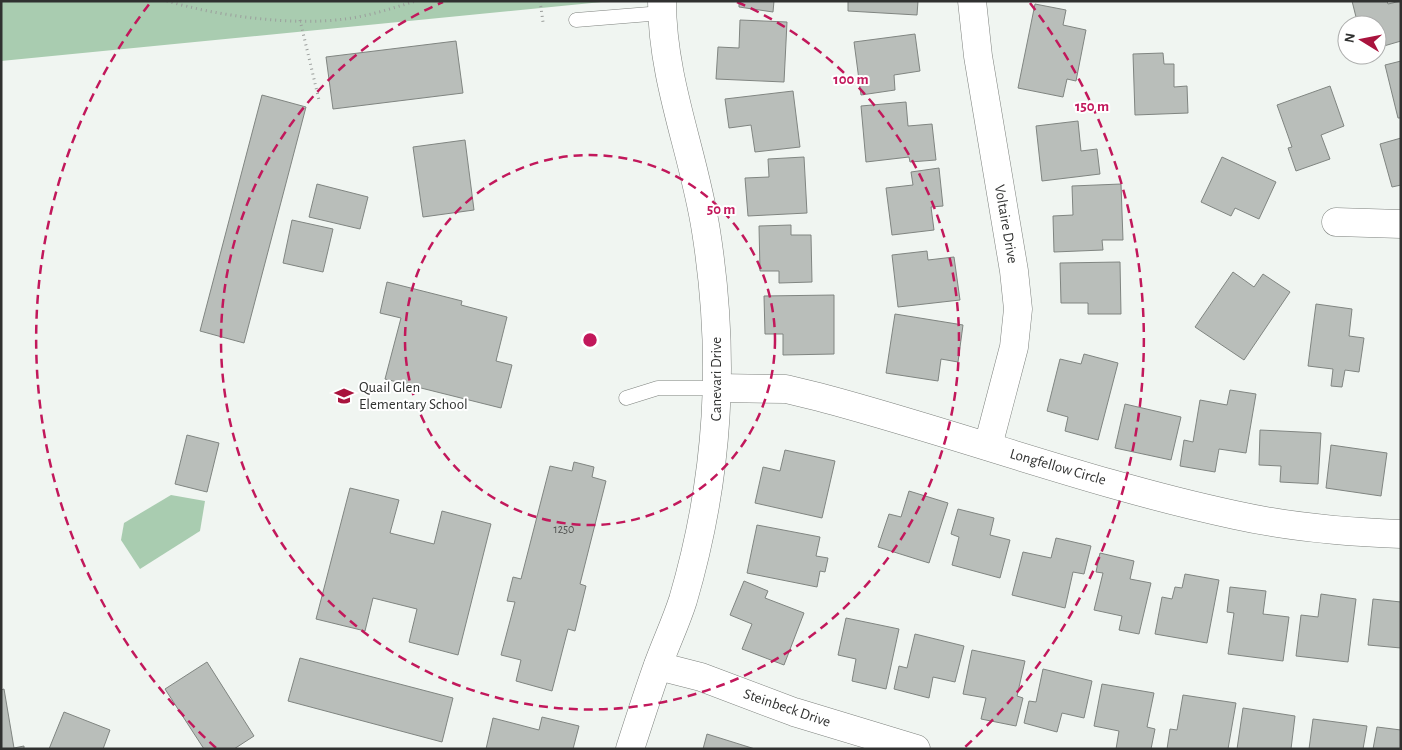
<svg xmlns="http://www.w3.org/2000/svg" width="1402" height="750" font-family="'Alegreya Sans',sans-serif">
<rect width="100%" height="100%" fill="#f0f5f1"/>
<!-- green -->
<g fill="#a9ccb0">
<polygon points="1,1 612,1 1,61"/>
<polygon points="171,495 205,501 200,531 140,569 121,540 124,523"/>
</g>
<!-- building -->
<g fill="#b9beba" stroke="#808581">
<polygon points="739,1 774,1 773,12 739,7"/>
<polygon points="848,1 918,1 917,15 848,11"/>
<polygon points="1352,1 1387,1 1388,4 1401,1 1401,41 1377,48 1377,25 1358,25"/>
<polygon points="1035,4 1066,10 1063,25 1086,30 1076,81 1067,79 1063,97 1018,88"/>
<polygon points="740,20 787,22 784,82 716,79 718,47 739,48"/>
<polygon points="915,34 920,71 894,75 895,90 861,95 854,42"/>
<polygon points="456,41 463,93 333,109 326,57"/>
<polygon points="1163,53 1164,64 1174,64 1174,87 1187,86 1188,113 1135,115 1133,54"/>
<polygon points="1401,61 1401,118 1398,118 1385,65"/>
<polygon points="1330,86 1344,126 1321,135 1330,159 1296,171 1288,148 1292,147 1277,105"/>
<polygon points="793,91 800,147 755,152 751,125 729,128 725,99"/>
<polygon points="262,95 306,107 244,343 200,331"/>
<polygon points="906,102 908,126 932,124 936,160 910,162 909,157 866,162 861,106"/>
<polygon points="1078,121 1081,151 1097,149 1100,174 1042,181 1036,126"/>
<polygon points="1401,138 1401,185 1392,187 1380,144"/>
<polygon points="465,140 474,210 423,217 413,147"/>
<polygon points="804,157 807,213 748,216 745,178 769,177 768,159"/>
<polygon points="1222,157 1276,182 1259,219 1235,208 1231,216 1201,202"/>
<polygon points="939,168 943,206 931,207 934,230 892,235 886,188 913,185 911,172"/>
<polygon points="317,184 368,197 360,229 309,217"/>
<polygon points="1121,184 1123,240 1102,240 1103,250 1054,252 1053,216 1073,215 1072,186"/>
<polygon points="292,220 333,229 323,272 283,263"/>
<polygon points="791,225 791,235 811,235 812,282 779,283 779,271 760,271 759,226"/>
<polygon points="927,251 928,260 954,257 960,300 898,307 892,255"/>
<polygon points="1120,262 1121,314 1088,314 1088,303 1061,303 1060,263"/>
<polygon points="1233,272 1254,287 1263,274 1290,292 1244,360 1195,327"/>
<polygon points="387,282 462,301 461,305 507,317 496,361 512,365 501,408 385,379 401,318 380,313"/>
<polygon points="834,295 834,354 783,355 783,334 765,334 764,296"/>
<polygon points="1316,304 1352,309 1349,336 1364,338 1359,372 1345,370 1342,387 1331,386 1333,369 1308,366"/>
<polygon points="895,314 963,325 958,362 941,359 938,381 886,373"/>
<polygon points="1084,354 1118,363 1098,440 1065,431 1068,417 1047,411 1060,359 1081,364"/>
<polygon points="1230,390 1256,394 1246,453 1219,449 1215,472 1180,466 1184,440 1193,442 1200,400 1227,405"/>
<polygon points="1125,404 1181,417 1171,460 1115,448"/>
<polygon points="1260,430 1321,433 1318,484 1280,482 1281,466 1259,465"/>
<polygon points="187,435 219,443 207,492 175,484"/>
<polygon points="1331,445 1387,453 1381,496 1326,488"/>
<polygon points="785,450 835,461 822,518 755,503 763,467 780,471"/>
<polygon points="574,462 594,467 592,477 606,481 580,584 586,586 575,631 568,629 552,691 516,681 521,660 501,655 515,602 507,601 513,577 521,579 550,466 572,471"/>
<polygon points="350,488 399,500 390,533 434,544 442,511 491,524 458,655 409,642 417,609 373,598 365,631 316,619"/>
<polygon points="909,491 948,503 929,563 878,547 889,514 901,517"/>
<polygon points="958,509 994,518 990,535 1010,540 1000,578 952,565 959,537 951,534"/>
<polygon points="757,525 820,537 816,556 828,558 825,572 820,571 817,587 747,573"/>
<polygon points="1056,538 1091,546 1084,574 1073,572 1065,608 1012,595 1023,552 1051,558"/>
<polygon points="1100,553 1134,561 1130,579 1151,583 1139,634 1119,630 1122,616 1094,610 1103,573 1096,572"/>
<polygon points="1185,574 1219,580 1207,643 1155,634 1162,597 1172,599 1175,587 1182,588"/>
<polygon points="744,581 768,591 765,598 804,613 784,665 742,649 752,624 730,615"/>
<polygon points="1230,587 1266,591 1263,614 1289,617 1283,661 1228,654 1234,613 1227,612"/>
<polygon points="1321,594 1356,599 1348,662 1296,656 1301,615 1318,617"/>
<polygon points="1373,599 1401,602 1401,648 1368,645"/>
<polygon points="846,618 899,629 886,689 852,681 856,659 838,655"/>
<polygon points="915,634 964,646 955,682 933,677 929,698 894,689 899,666 907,668"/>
<polygon points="972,650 1025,661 1017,696 1023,698 1016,726 981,719 986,698 963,694"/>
<polygon points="300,658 453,698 442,742 288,701"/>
<polygon points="207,662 254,736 234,749 204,749 165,689"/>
<polygon points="1043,669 1092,681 1084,718 1062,713 1057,732 1024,723 1029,701 1036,702"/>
<polygon points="1102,684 1154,693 1147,727 1155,729 1151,749 1116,749 1119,731 1094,726"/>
<polygon points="4,689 14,748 24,746 24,749 1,749 1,690"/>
<polygon points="1183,695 1236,703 1228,749 1167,749 1170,729 1177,730"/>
<polygon points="1243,708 1295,716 1291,749 1237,749"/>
<polygon points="64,712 110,730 103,749 49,749"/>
<polygon points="542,717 579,726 573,749 486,749 493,718 539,730"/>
<polygon points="1313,719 1367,726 1363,749 1309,749"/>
<polygon points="1377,727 1401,730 1401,749 1373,749"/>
<polygon points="707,734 755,749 703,749"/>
</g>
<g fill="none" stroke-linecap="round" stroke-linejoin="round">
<!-- lane casing -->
<g stroke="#7e827e" stroke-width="15">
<g id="lane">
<polyline points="576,20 662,13"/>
<polyline points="626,398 658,388 718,388"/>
</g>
</g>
<!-- street casing -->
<g stroke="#7e827e" stroke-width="29">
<g id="street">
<polyline points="972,1 978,56 1014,271 1018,309 1014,347 988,446"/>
<polyline points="1336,222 1401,224"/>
<path d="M718,388L786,389L819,397C959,434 1094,485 1235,515C1289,527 1345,532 1401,534"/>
<polyline points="658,666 701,677 794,712 916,749"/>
<path d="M630,749C639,721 648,693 658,665C666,643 676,622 683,600C719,477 726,358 706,231C694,153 662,81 662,1"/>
</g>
</g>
<!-- path -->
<g stroke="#9b9e9c" stroke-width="3" stroke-dasharray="1 4" stroke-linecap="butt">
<path d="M167,1C218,16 292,26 345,19C369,16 393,8 416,1"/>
<polyline points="540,1 543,22"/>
<polyline points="300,20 319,100"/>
</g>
<!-- lane -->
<use href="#lane" stroke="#fff" stroke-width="14"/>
<!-- street -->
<use href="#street" stroke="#fff" stroke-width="28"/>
</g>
<!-- distance rings -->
<g fill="none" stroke="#c2185b" stroke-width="2.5" stroke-dasharray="9 6">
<circle cx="590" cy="340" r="185"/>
<path d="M737 2A369 369 0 1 1 443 2"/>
<path d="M216 748A554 554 0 0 1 150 3M1030 3A554 554 0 0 1 964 748"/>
</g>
<!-- icons -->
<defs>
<g id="school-bare" transform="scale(1.5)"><path d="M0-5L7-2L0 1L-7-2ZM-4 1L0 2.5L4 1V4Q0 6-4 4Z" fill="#a9133d" stroke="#fff" stroke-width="2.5" paint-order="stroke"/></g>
</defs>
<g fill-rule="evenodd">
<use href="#school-bare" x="344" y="396"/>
</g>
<g text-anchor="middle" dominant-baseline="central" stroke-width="4" stroke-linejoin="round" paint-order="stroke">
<!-- number labels -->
<g font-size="12" fill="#525452">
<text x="564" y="529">1250</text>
</g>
<!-- street labels -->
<g font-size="15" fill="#303130" stroke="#fff">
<text transform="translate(1006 224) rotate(80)">Voltaire Drive</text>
<text transform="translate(716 379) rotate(-90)">Canevari Drive</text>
<text transform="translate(1058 467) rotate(16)">Longfellow Circle</text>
<text transform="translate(787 708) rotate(19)">Steinbeck Drive</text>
</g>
<!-- poi labels -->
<g font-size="15" fill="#303130" stroke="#fff" text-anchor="start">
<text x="359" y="387">Quail Glen<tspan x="359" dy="17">Elementary School</tspan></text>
</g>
</g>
<circle cx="590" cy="340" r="8" fill="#c2185b" stroke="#fff" stroke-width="2.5"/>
<g font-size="15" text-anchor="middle" font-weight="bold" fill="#c2185b" stroke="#fff" stroke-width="4" stroke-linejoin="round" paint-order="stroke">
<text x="851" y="84">100 m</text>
<text x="1092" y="111">150 m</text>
<text x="721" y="214">50 m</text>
</g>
<!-- border -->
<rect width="1402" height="750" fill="none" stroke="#303130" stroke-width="5"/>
<!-- north arrow -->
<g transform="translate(1362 40) rotate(280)"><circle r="24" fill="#ffffff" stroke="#acadac"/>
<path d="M0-4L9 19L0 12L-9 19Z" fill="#a9133d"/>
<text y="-8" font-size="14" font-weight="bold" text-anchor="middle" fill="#303130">N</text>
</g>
</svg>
